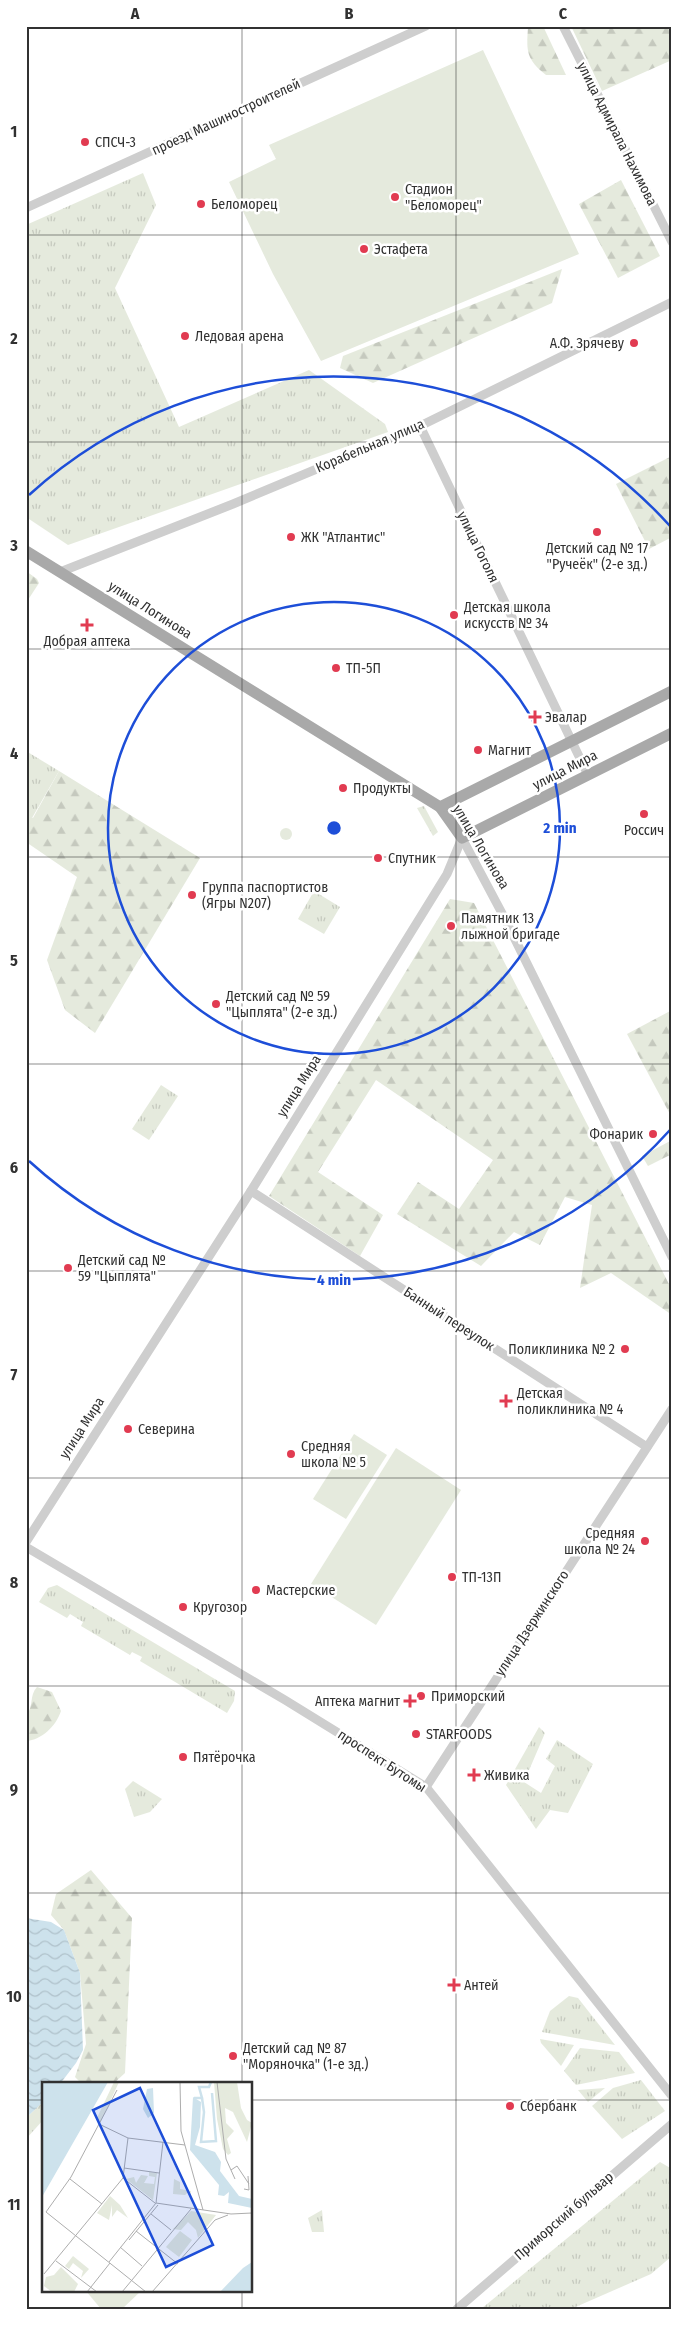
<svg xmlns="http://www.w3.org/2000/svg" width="698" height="2335" font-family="'Fira Sans Condensed',sans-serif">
<defs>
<pattern id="grass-tufts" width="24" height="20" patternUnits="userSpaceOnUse" patternTransform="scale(1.25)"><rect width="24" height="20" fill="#e5eadd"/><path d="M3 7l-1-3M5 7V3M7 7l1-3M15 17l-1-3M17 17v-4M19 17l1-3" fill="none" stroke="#c5c9be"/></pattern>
<pattern id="forest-firs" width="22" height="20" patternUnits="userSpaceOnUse" patternTransform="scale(1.25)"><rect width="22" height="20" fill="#e5eadd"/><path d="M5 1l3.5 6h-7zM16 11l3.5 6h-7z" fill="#c5c9be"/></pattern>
<pattern id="water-waves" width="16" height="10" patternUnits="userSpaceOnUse" patternTransform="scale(1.25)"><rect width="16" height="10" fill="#cde2ec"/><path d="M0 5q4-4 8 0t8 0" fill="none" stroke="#b0c2cb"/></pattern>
</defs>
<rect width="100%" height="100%" fill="#fff"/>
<!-- grass -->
<g fill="url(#grass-tufts)">
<polygon points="143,173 156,205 115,288 179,427 309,370 385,424 388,432 68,545 26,517 26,225"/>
<polygon points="26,751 59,771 32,818 26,814"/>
<polygon points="424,806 438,832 433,836 417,808"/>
<circle cx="286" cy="834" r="6"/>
<polygon points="314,891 340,907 324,934 298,919"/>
<polygon points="161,1085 178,1096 149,1140 132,1129"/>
<polygon points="57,1585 235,1691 234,1701 227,1713 140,1661 142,1657 132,1652 130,1655 81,1626 83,1622 70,1614 67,1618 39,1602 48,1588"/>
<polygon points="539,1727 545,1733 524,1782 541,1793 555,1766 546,1759 557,1740 593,1764 568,1813 550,1810 536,1829 506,1785"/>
<polygon points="133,1781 162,1799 150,1812 134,1817 125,1789"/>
<polygon points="569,1996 578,1998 615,2045 542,2032 550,2011"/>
<polygon points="540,2039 574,2045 561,2066 541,2043"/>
<polygon points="580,2048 619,2052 635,2073 576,2085 564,2071"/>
<polygon points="641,2080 665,2111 622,2139 592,2106 613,2088"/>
<polygon points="605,2088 588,2102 578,2090"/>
<polygon points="44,2101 44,2119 26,2139 26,2118"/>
<polygon points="660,2162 672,2169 672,2256 651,2274 571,2309 481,2309"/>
<polygon points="322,2210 324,2232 312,2232 308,2218"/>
</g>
<!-- forest -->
<g fill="url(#forest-firs)">
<path d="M530,26H543L566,75H546C527,60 526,52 528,28Z"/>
<polygon points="571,26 672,26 672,60 602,91"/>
<polygon points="621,180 660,256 618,278 579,204"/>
<polygon points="562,269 552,303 373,383 340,368 343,356"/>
<polygon points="672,456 672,537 649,549 616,484"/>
<polygon points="26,571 37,579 39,583 26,603"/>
<polygon points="59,771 200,858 95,1033 65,1010 47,960 77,877 26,842 26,814 33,818"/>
<polygon points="450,899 474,903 672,1290 672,1315 611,1273 580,1288 592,1205 565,1197 540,1245 514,1232 481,1266 397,1214 418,1182 459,1209 493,1160 376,1080 318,1172 383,1215 360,1256 269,1196"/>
<polygon points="672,1010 672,1118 627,1034"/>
<polygon points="672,1140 672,1154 648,1166 642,1156"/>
<path d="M37,1687L52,1692L61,1711C56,1726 42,1740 26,1741V1716C34,1707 29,1695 37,1687Z"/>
<polygon points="91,1870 132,1918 125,2073 113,2084 82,2084 75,2077 86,2044 80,1973 64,1930 51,1915 56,1894"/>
</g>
<!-- pitch -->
<g fill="#e5eadd">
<polygon points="483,50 579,254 321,361 273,274 229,182 276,159 269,145"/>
<polygon points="354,1434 387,1455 346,1519 313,1499"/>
<polygon points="396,1448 461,1490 376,1625 311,1584"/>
<polygon points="86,2291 141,2291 122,2309 101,2309"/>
</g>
<!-- water -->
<polygon fill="url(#water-waves)" points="26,1918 51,1922 64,1930 80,1973 83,2050 76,2063 60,2084 44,2084 44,2101 26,2118"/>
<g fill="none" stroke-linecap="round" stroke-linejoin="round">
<!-- minor -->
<g stroke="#cecece" stroke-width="9">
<polyline points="563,26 672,242"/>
<polyline points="26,208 426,26"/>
<polyline points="420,426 588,775"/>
<polyline points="60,572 233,504 420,426 672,302"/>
<polyline points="462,838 504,917 672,1257"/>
<polyline points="251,1191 647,1447"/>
<polyline points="26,1542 251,1191 447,874 462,838"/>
<polyline points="26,1547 285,1700 426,1787 672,2096"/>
<polyline points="426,1787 672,1409"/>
<polyline points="457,2309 672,2124"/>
</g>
<!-- major -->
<g stroke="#a9a9a9" stroke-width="11">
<polyline points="26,551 440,807 462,838 672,733"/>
<polyline points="440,807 672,691"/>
</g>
</g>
<!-- grid -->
<path fill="none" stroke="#313131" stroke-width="1" stroke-opacity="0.55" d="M242,26V2084M456,26V2309M26,235H672M26,442H672M26,649H672M26,857H672M26,1064H672M26,1271H672M26,1478H672M26,1686H672M26,1893H672M26,2100H44M251,2100H672M242,2291V2309"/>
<!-- distance rings -->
<g fill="none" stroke="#1d4ed8" stroke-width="2.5">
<circle cx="334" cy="828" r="226"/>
<path d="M670 1130A452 452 0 0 1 29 1161M29 495A452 452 0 0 1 670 526"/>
</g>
<!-- markers -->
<g fill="#e13b51" stroke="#fff" stroke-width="2">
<circle cx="85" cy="142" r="5"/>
<circle cx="395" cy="197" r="5"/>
<circle cx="201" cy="204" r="5"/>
<circle cx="364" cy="249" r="5"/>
<circle cx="185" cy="336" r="5"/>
<circle cx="634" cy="343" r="5"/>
<circle cx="597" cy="532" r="5"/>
<circle cx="291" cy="537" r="5"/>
<circle cx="454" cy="615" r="5"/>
<path d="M84.5 617.5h5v5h5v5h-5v5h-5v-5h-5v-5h5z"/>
<circle cx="336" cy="668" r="5"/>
<path d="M532.5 709.5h5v5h5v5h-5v5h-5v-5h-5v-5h5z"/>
<circle cx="478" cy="750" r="5"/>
<circle cx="343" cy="788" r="5"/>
<circle cx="644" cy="814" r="5"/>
<circle cx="378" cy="858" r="5"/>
<circle cx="192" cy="895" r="5"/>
<circle cx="451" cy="926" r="5"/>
<circle cx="216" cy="1004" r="5"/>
<circle cx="653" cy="1134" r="5"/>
<circle cx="68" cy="1268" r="5"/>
<circle cx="625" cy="1349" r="5"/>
<path d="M503.5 1393.5h5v5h5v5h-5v5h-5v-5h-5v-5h5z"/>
<circle cx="128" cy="1429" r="5"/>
<circle cx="291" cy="1454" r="5"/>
<circle cx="645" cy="1541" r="5"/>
<circle cx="452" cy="1577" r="5"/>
<circle cx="256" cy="1590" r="5"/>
<circle cx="183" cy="1607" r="5"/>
<circle cx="421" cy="1696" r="5"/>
<path d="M407.5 1693.5h5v5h5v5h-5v5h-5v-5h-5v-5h5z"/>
<circle cx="416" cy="1734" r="5"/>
<circle cx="183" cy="1757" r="5"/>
<path d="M471.5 1767.5h5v5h5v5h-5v5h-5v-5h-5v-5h5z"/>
<path d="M451.5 1977.5h5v5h5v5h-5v5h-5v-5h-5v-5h5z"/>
<circle cx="233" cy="2056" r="5"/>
<circle cx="510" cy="2106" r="5"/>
</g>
<g text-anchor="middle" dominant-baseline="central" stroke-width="5" stroke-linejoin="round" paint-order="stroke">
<!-- street labels -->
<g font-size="14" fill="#313131" stroke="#fff">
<text transform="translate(226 117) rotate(-25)">проезд Машиностроителей</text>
<text transform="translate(617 134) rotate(63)">улица Адмирала Нахимова</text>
<text transform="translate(370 446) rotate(-23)">Корабельная улица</text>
<text transform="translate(478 547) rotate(64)">улица Гоголя</text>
<text transform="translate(150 610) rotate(32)">улица Логинова</text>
<text transform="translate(565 770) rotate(-27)">улица Мира</text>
<text transform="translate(481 847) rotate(59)">улица Логинова</text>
<text transform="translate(299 1086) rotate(-58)">улица Мира</text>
<text transform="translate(449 1319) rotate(33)">Банный переулок</text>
<text transform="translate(82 1428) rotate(-57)">улица Мира</text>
<text transform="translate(532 1623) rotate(-57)">улица Дзержинского</text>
<text transform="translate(382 1761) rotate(33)">проспект Бутомы</text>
<text transform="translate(564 2216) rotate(-41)">Приморский бульвар</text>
</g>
<!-- poi labels -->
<g font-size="14" fill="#313131" stroke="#fff" text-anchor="start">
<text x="95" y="142">СПСЧ-3</text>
<text x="405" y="189">Стадион<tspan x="405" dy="16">"Беломорец"</tspan></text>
<text x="211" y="204">Беломорец</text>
<text x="374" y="249">Эстафета</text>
<text x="195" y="336">Ледовая арена</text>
<text x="624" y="343" text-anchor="end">А.Ф. Зрячеву</text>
<text x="301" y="537">ЖК "Атлантис"</text>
<text x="597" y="548" text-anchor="middle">Детский сад № 17<tspan x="597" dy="16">"Ручеёк" (2-е зд.)</tspan></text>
<text x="464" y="607">Детская школа<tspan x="464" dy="16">искусств № 34</tspan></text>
<text x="87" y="641" text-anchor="middle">Добрая аптека</text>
<text x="346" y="668">ТП-5П</text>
<text x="545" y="717">Эвалар</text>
<text x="488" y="750">Магнит</text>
<text x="353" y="788">Продукты</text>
<text x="644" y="830" text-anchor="middle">Россич</text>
<text x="388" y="858">Спутник</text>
<text x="202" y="887">Группа паспортистов<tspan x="202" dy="16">(Ягры N207)</tspan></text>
<text x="461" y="918">Памятник 13<tspan x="461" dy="16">лыжной бригаде</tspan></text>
<text x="226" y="996">Детский сад № 59<tspan x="226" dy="16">"Цыплята" (2-е зд.)</tspan></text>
<text x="643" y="1134" text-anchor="end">Фонарик</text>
<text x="78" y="1260">Детский сад №<tspan x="78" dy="16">59 "Цыплята"</tspan></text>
<text x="615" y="1349" text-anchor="end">Поликлиника № 2</text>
<text x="517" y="1393">Детская<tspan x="517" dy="16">поликлиника № 4</tspan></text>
<text x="138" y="1429">Северина</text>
<text x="301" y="1446">Средняя<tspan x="301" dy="16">школа № 5</tspan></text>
<text x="635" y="1533" text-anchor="end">Средняя<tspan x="635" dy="16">школа № 24</tspan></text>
<text x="462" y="1577">ТП-13П</text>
<text x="266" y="1590">Мастерские</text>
<text x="193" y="1607">Кругозор</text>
<text x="431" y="1696">Приморский</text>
<text x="400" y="1701" text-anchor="end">Аптека магнит</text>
<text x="426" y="1734">STARFOODS</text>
<text x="193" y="1757">Пятёрочка</text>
<text x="484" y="1775">Живика</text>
<text x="464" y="1985">Антей</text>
<text x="243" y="2048">Детский сад № 87<tspan x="243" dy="16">"Моряночка" (1-е зд.)</tspan></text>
<text x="520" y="2106">Сбербанк</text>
</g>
</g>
<!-- overview -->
<g transform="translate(42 2082)">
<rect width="210" height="210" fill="#fff"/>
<path d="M72,0H77L59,39L54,38ZM68,114L78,123L86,136L75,128L70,135V123L67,138L55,131ZM149,129L174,133L156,156L154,148L146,140L139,148L131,147Z" fill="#e5eadd"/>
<path d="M172,0H195L199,26L205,38L210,41L205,60L191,30L183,26L184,41L192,49L185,57L189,71L186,73L181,67L175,37ZM107,90L115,91L111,118L84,97L92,95L94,101L99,93L106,94L102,101L112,102L113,95L107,94ZM132,97L138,100V107L149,109L148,114L146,110L143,113L131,112ZM31,174L47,187L39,196L41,189L31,181L27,187L23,184ZM19,185L36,202L32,210H10L2,204L4,195L12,193Z" fill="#e5eadd"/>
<path d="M138,149L150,158L137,175L124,165Z" fill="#e5eadd"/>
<path d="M0,0H66L0,115ZM111,6L112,31L106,36L101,27L105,7ZM151,15L159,20L158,45L153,63L173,70L179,80L178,89L197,114L210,117V126L186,121L187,110L182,114L176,113L177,103L148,68ZM210,180V210H178L201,186Z" fill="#cde2ec"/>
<path fill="none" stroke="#cde2ec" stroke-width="2.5" d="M152,16H160L157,5H167L169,0M160,16L162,30L159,60L174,59L170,11"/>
<path fill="none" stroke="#adadad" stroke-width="1" d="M138,0L139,49L161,128M175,0L184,77L193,97M59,43L86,56L143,63M82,86L117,91M189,88L195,84L207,102M81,96L113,121M28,97L60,122M202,107L207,108L206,94M114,121L121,60M4,130L29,95L75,8M4,130L104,210M109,132L129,148M94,149L136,182M87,158L116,123M78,165L100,184M14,179L55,210M67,180L114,121L189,132L210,131M2,192L81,96L86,56M45,210L68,181M80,210L149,127M110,210L173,138L186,133"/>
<path fill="#1d4ed8" fill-opacity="0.15" stroke="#1d4ed8" stroke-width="2.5" d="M98,6L171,163L124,185L51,28Z"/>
<rect width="210" height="210" fill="none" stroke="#313131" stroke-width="2.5"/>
</g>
<circle cx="334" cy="828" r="8" fill="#1d4ed8" stroke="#fff" stroke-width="2.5"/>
<g font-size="15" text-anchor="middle" font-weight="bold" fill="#1d4ed8" stroke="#fff" stroke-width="5" stroke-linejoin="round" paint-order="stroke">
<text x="560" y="833">2 min</text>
<text x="334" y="1285">4 min</text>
</g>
<!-- border -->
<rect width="698" height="2335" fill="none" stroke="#ffffff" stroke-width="55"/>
<rect x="28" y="28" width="642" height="2280" fill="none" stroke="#313131" stroke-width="2"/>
<g font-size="16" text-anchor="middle" font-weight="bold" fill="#313131">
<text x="135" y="19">A</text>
<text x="349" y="19">B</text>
<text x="563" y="19">C</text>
<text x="14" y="137">1</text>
<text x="14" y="344">2</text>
<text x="14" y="551">3</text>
<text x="14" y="759">4</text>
<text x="14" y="966">5</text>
<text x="14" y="1173">6</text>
<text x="14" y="1380">7</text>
<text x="14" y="1588">8</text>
<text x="14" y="1795">9</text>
<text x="14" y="2002">10</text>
<text x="14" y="2210">11</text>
</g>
</svg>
